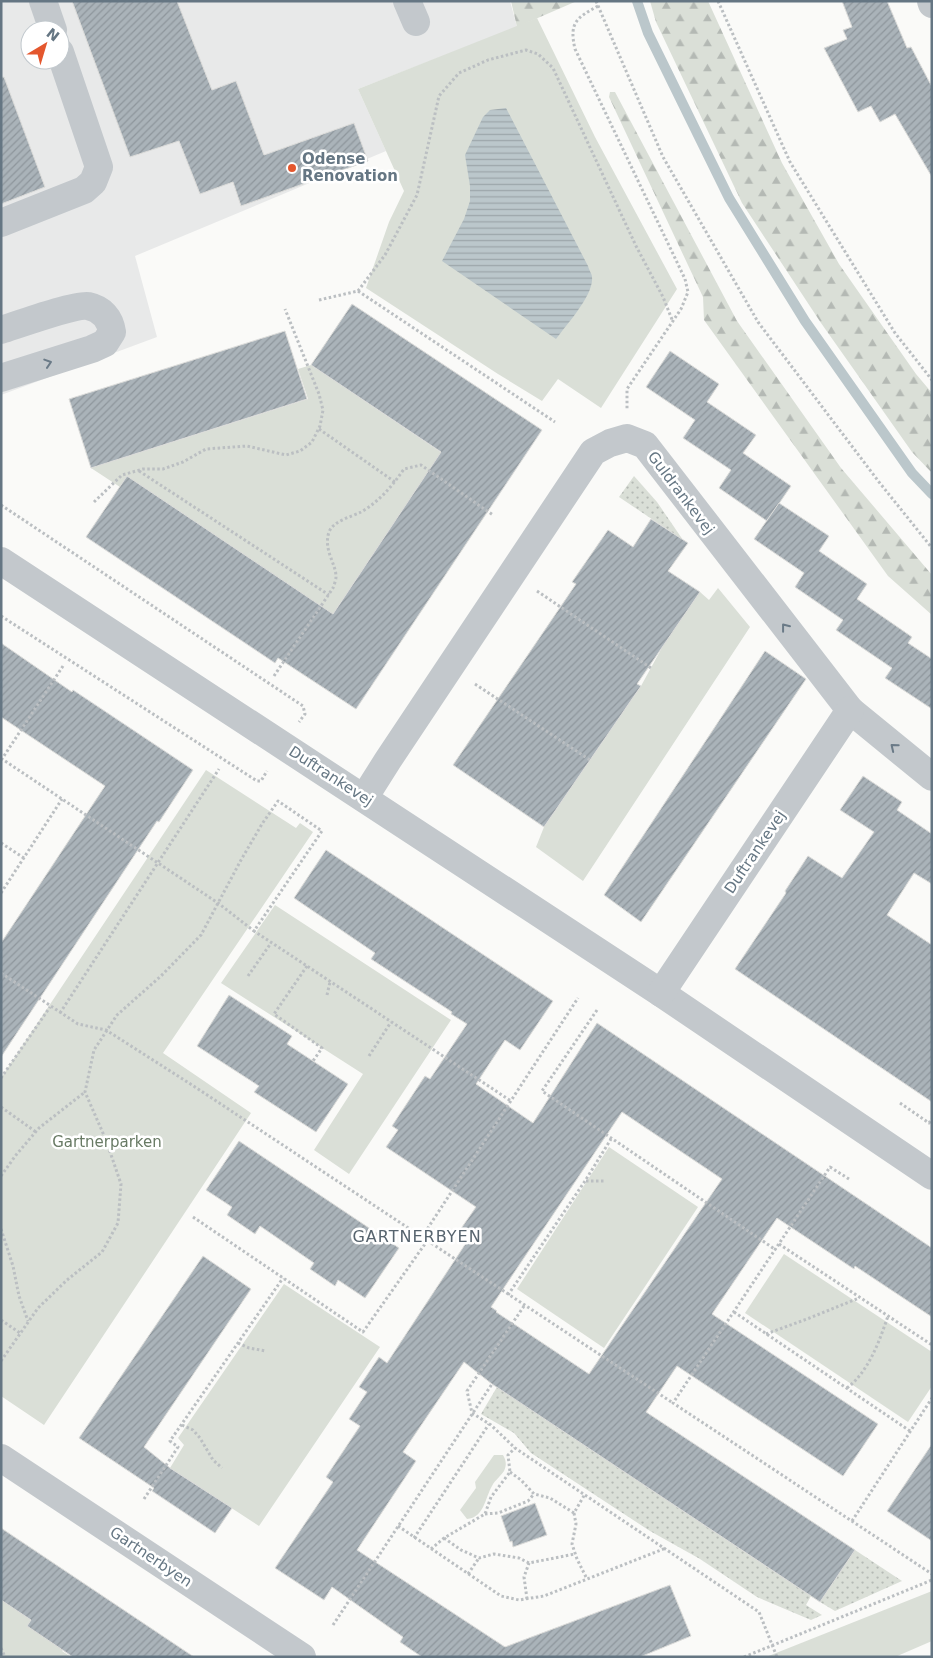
<svg xmlns="http://www.w3.org/2000/svg" width="933" height="1658" font-family="'DejaVu Sans',sans-serif">
<defs>
<pattern id="grass-dots" width="8" height="8" patternUnits="userSpaceOnUse" patternTransform="scale(1.25)"><rect width="8" height="8" fill="#dadfd7"/><path d="M2 2h.1M6 6h.1" fill="none" stroke="#b4b9b4" stroke-width="1.8" stroke-linecap="round"/></pattern>
<pattern id="forest-firs" width="22" height="20" patternUnits="userSpaceOnUse" patternTransform="scale(1.25)"><rect width="22" height="20" fill="#dadfd7"/><path d="M5 1l3.5 6h-7zM16 11l3.5 6h-7z" fill="#b4b9b4"/></pattern>
<pattern id="water-rules" width="6" height="5" patternUnits="userSpaceOnUse" patternTransform="scale(1.25)"><rect width="6" height="5" fill="#bbc7cb"/><path d="M0 2.5h6" fill="none" stroke="#9ca6aa"/></pattern>
<pattern id="building-hatch" width="6" height="6" patternUnits="userSpaceOnUse" patternTransform="scale(1.25)"><rect width="6" height="6" fill="#aab3b9"/><path d="M-1 1l2-2M0 6l6-6M5 7l2-2" fill="none" stroke="#8e969c"/></pattern>
</defs>
<rect width="100%" height="100%" fill="#fafaf8"/>
<!-- built -->
<path fill="#e8e9e9" fill-rule="evenodd" d="M1,1H510L517,27L358,89L386,151L135,256L157,337L1,395ZM30,30H60V60H30Z"/>
<!-- grass -->
<g fill="url(#grass-dots)">
<polygon points="634,476 657,502 683,540 619,497"/>
<polygon points="497,1387 811,1596 806,1605 822,1615 811,1620 757,1597 700,1559 650,1531 531,1453 514,1433 481,1414"/>
<polygon points="855,1550 902,1581 835,1611 820,1602"/>
</g>
<!-- forest -->
<g fill="url(#forest-firs)">
<polygon points="511,1 577,1 517,27"/>
<polygon points="650,1 708,1 782,163 839,264 916,374 932,393 932,473 912,452 821,323 742,203 656,22"/>
<polygon points="610,92 615,92 737,321 841,468 932,575 932,615 888,576 704,320 703,297 609,97"/>
</g>
<!-- green -->
<g fill="#dadfd7">
<polygon points="537,18 595,137 677,289 601,408 558,379 542,401 498,374 366,288 389,222 404,191 358,89"/>
<polygon points="311,365 500,492 422,481 296,669 127,476 120,487 91,468 308,399 298,369"/>
<polygon points="718,588 750,627 583,881 536,847 544,827 641,686 664,644 700,592 709,600"/>
<polygon points="206,770 296,828 300,823 313,832 163,1053 251,1113 44,1425 1,1396 1,1078"/>
<polygon points="275,905 451,1020 349,1174 314,1150 363,1074 221,983"/>
<polygon points="609,1147 698,1207 604,1348 517,1289"/>
<polygon points="784,1254 932,1352 932,1386 908,1422 745,1313"/>
<polygon points="284,1284 380,1347 259,1526 170,1468 184,1445 178,1438"/>
<path d="M494,1455H503C506,1460 507,1465 504,1471C501,1476 495,1480 492,1486C485,1498 484,1518 467,1519L460,1510L476,1488L475,1482Z"/>
<polygon points="932,1591 932,1641 895,1657 766,1657"/>
<polygon points="1,1600 31,1620 27,1626 66,1644 62,1651 71,1657 1,1657"/>
</g>
<!-- water -->
<path fill="url(#water-rules)" d="M506,108L588,266C589,270 592,274 592,277C594,295 566,325 556,339L442,261L464,219L470,201V186L465,155L483,117L490,110Z"/>
<g fill="none" stroke-linecap="round" stroke-linejoin="round">
<!-- stream -->
<polyline stroke="#bbc7cb" stroke-width="10" points="637,1 648,33 729,198 805,321 912,473 932,494"/>
</g>
<!-- building -->
<g fill="url(#building-hatch)" stroke="#dcdcda" fill-rule="evenodd">
<polygon points="72,1 177,1 212,90 236,81 264,155 354,123 368,161 241,206 233,182 200,194 179,141 130,157"/>
<polygon points="842,1 887,1 907,48 911,47 932,87 932,177 895,114 880,122 871,106 858,112 824,48 847,39 843,30 852,27"/>
<polygon points="1,77 4,77 45,187 1,204"/>
<polygon points="352,304 542,430 356,709 278,658 275,663 86,537 127,476 333,614 441,452 311,365"/>
<polygon points="285,331 307,399 91,468 69,399"/>
<polygon points="670,351 719,384 707,402 756,435 743,453 791,486 767,521 719,488 731,470 683,438 695,420 646,387"/>
<polygon points="779,503 829,536 819,551 867,584 857,599 912,637 908,643 932,659 932,709 885,678 892,668 836,630 843,620 795,587 804,573 754,539"/>
<polygon points="651,519 688,543 668,571 700,592 637,684 641,686 544,827 453,765 576,584 572,582 608,530 633,547"/>
<polygon points="1,643 72,692 73,690 193,770 159,822 157,821 1,1057 1,943 105,786 1,717"/>
<polygon points="765,651 806,679 641,922 604,895"/>
<polygon points="863,776 902,802 897,810 932,834 932,884 914,873 887,915 932,945 932,1102 735,969 786,893 785,891 808,856 842,878 874,832 840,810"/>
<path d="M326,850L553,1001L520,1050L505,1040L476,1084L533,1123L597,1023L932,1248V1317L855,1266L854,1269L777,1218L712,1314L878,1424L843,1476L677,1366L646,1412L855,1550L820,1602L492,1384L464,1362L403,1452L416,1461L357,1550L505,1647L670,1585L691,1636L640,1657H422L400,1642L403,1637L332,1587L324,1600L275,1568L333,1482L326,1477L360,1426L349,1419L367,1392L359,1387L379,1357L387,1363L470,1237L460,1230L476,1207L386,1147L398,1130L392,1126L425,1076L430,1079L467,1024L451,1014L452,1012L371,959L375,953L294,898ZM622,1112L722,1179L589,1374L496,1312L497,1311L491,1307Z"/>
<polygon points="229,995 292,1036 287,1044 348,1084 316,1132 254,1092 259,1086 197,1046"/>
<polygon points="239,1141 399,1248 365,1298 338,1280 335,1286 310,1269 314,1263 260,1226 255,1234 227,1215 232,1207 206,1190"/>
<polygon points="203,1256 251,1289 144,1447 170,1468 232,1508 215,1533 152,1491 154,1488 79,1438"/>
<polygon points="932,1444 932,1541 887,1511"/>
<polygon points="535,1503 547,1535 513,1547 512,1541 510,1542 501,1516"/>
<polygon points="1,1528 194,1657 73,1657 27,1626 31,1620 1,1600"/>
</g>
<g fill="none" stroke-linecap="round" stroke-linejoin="round">
<!-- path -->
<g stroke="#bbbfc2" stroke-width="3" stroke-dasharray="2.5 2.5" stroke-linecap="butt">
<polyline points="596,1 663,157 758,322 879,482 932,548"/>
<polyline points="718,1 790,162 895,333 932,380"/>
<path d="M598,6C576,18 569,23 575,49L685,279L688,292L681,309L627,389V409"/>
<polyline points="358,291 555,422"/>
<polyline points="319,300 358,291 385,255 417,195 439,96 459,73 488,60 526,50 538,54 553,68 636,246 663,297 673,322"/>
<polyline points="319,429 395,482"/>
<polyline points="139,471 329,595"/>
<polyline points="94,502 122,475 143,469 163,469 183,462 206,449 247,446 286,455 300,451 312,442 320,426 323,410 319,394 285,309"/>
<polyline points="1,505 303,706 305,714 299,722"/>
<polyline points="537,591 651,668"/>
<polyline points="1,616 257,781 261,781 267,771"/>
<polyline points="63,666 2,759 218,903 254,931"/>
<path d="M274,676L333,588C334,585 336,580 336,577C336,563 323,550 329,532C333,521 351,517 361,512C380,501 392,486 404,469L421,465L493,515"/>
<polyline points="475,684 590,760"/>
<polyline points="1,843 24,858"/>
<polyline points="1,893 62,799"/>
<polyline points="307,966 274,1014 322,1048 313,1061"/>
<polyline points="1,973 78,1024 106,1030 192,1085 673,1403"/>
<polyline points="248,976 271,943"/>
<polyline points="327,995 330,982"/>
<polyline points="597,1010 542,1091 776,1250"/>
<polyline points="60,1013 219,769"/>
<polyline points="369,1056 391,1022"/>
<polyline points="1,1078 50,1007"/>
<polyline points="900,1103 929,1123 932,1119"/>
<polyline points="1,1107 36,1132"/>
<polyline points="1,1176 16,1155 39,1128 85,1092"/>
<polyline points="849,1179 830,1167 673,1403 932,1574"/>
<polyline points="586,1181 605,1181"/>
<polyline points="193,1217 363,1332 427,1241"/>
<polyline points="1,1229 13,1266 19,1296 28,1321"/>
<polyline points="422,1237 578,998"/>
<polyline points="779,1244 932,1345"/>
<polyline points="508,1295 585,1181 611,1139"/>
<polyline points="524,1306 467,1391 472,1413 491,1425 515,1448 759,1612 777,1657"/>
<polyline points="734,1312 910,1431"/>
<polyline points="1,1320 20,1333"/>
<polyline points="766,1334 807,1319 859,1298"/>
<polyline points="238,1343 249,1348 266,1351"/>
<polyline points="1,1361 38,1308 67,1280 102,1252 118,1223 121,1184 106,1140 85,1092 94,1050 117,1015 161,976 201,935 241,860 262,824 278,801 322,831 254,931 511,1101"/>
<path d="M847,1388C869,1371 879,1342 888,1316"/>
<polyline points="182,1425 193,1430 200,1438 213,1460 222,1468"/>
<polyline points="510,1472 521,1480 534,1494 550,1498 574,1513 585,1494"/>
<polyline points="144,1499 178,1447 170,1441 283,1278"/>
<polyline points="574,1513 576,1524 572,1544 577,1559 587,1579"/>
<polyline points="485,1514 498,1513 528,1501 534,1494"/>
<polyline points="852,1521 932,1398"/>
<polyline points="398,1526 501,1596 519,1600 544,1596 666,1548"/>
<polyline points="414,1538 489,1424"/>
<polyline points="444,1538 461,1550 479,1558 494,1554 519,1558 529,1563 575,1554"/>
<polyline points="431,1549 444,1538 485,1514 491,1497 510,1472 508,1455 515,1448"/>
<polyline points="468,1574 479,1558"/>
<polyline points="527,1599 524,1577 529,1563"/>
<polyline points="333,1625 492,1384"/>
<polyline points="1,1648 5,1657"/>
<polyline points="744,1657 932,1580"/>
</g>
<!-- minor -->
<g stroke="#c3c8cc" stroke-width="28">
<polyline points="43,1 53,30"/>
<polyline points="407,1 416,22"/>
<polyline points="931,1 932,4"/>
<polyline points="1,223 84,190 93,182 99,167 60,52"/>
<path d="M1,330C17,325 75,304 88,306C102,309 110,318 112,332L105,343L92,349L1,378"/>
<polyline points="1,561 661,993 932,1176"/>
<polyline points="364,798 388,760 593,452 610,443 627,438 645,445 850,710 932,777"/>
<polyline points="661,993 850,710"/>
<polyline points="1,1458 302,1657"/>
</g>
</g>
<!-- one-way arrows -->
<defs><path id="oneway-chevron" d="M-2-3.5L2.5 0L-2 3.5" fill="none" stroke-width="1.6" stroke-linecap="round" stroke-linejoin="round" transform="scale(1.25)"/></defs>
<g stroke="#6a7a87">
<use href="#oneway-chevron" transform="translate(48 363) rotate(-18)"/>
<use href="#oneway-chevron" transform="translate(785 627) rotate(-128)"/>
<use href="#oneway-chevron" transform="translate(894 747) rotate(-141)"/>
</g>
<!-- markers -->
<circle fill="#e4572e" stroke="#fff" stroke-width="2" cx="292" cy="168" r="5"/>
<g text-anchor="middle" dominant-baseline="central" stroke-width="5" stroke-linejoin="round" paint-order="stroke">
<!-- poi labels -->
<g font-size="15" font-weight="bold" fill="#657683" stroke="#fff" text-anchor="start">
<text x="302" y="159">Odense<tspan x="302" dy="17">Renovation</tspan></text>
</g>
<!-- street labels -->
<g font-size="15" fill="#657683" stroke="#fff">
<text transform="translate(681 493) rotate(53)">Guldrankevej</text>
<text transform="translate(331 776) rotate(33)">Duftrankevej</text>
<text transform="translate(755 852) rotate(-56)">Duftrankevej</text>
<text transform="translate(151 1557) rotate(34)">Gartnerbyen</text>
</g>
<!-- park labels -->
<g font-size="15" fill="#687a64" stroke="#fff">
<text x="107" y="1142">Gartnerparken</text>
</g>
<!-- neighbourhood labels -->
<g font-size="16" letter-spacing="1" fill="#57646e" stroke="#fff">
<text x="417" y="1236">GARTNERBYEN</text>
</g>
</g>
<!-- border -->
<rect width="933" height="1658" fill="none" stroke="#657683" stroke-width="5"/>
<!-- north arrow -->
<g transform="translate(45 45) rotate(38)"><circle r="24" fill="#ffffff" stroke="#c1c8cd"/>
<path d="M0-4L9 19L0 12L-9 19Z" fill="#e4572e"/>
<text y="-8" font-size="14" font-weight="bold" text-anchor="middle" fill="#657683">N</text>
</g>
</svg>
